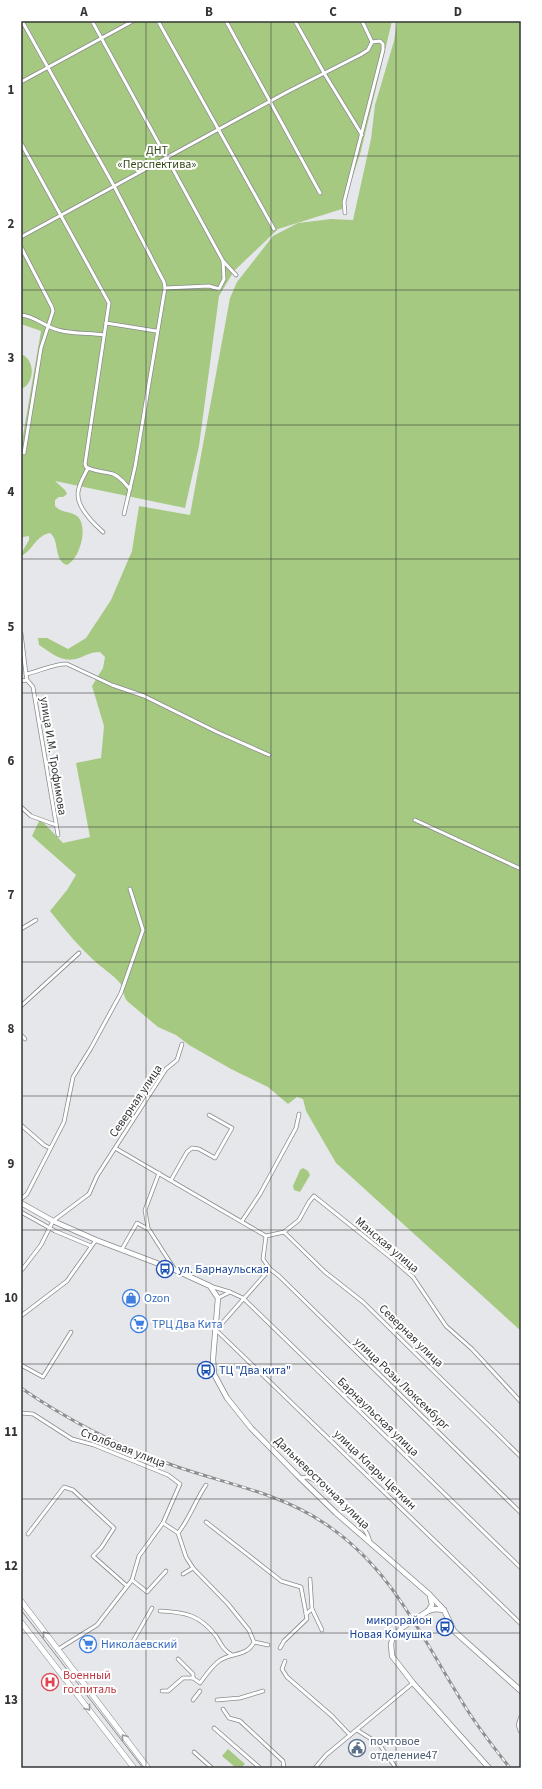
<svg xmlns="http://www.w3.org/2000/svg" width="542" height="1789" font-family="'Source Sans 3',sans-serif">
<rect width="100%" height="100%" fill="#e6e7ea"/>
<!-- green -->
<g fill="#a6c982">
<path d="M21,21H392L361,151L342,209L278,229L234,271L219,296L199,446L185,508L55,481L65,490L67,494L63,497H59L55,500V506C61,513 70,511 77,516C89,526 80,559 67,565C53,560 60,540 50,533C37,535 33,549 23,555L21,554L29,540V536L23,537L21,540V447L41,331L21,324Z"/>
<path d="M397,21H521V1331L336,1163L306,1111L303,1099L297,1097L288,1104L268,1087L231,1069L189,1045L176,1035L158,1027L127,1001C122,994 125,988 119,982C113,975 105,970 98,964C80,948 65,930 50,911L67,890L76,875L32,836L40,819L63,843L90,837L76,763L101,758L104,726L92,686L103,668L105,657L100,652C91,652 87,655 79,658C62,664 52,653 39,645L38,638H47L68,649L86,638L111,600L132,551L139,506L190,515L230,298L237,282L273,236L298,223L331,219L353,220L371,139L375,105L394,41Z"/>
<path d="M21,354C35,359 35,382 23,388L21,387Z"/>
<polygon points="303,1168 308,1171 310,1175 300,1192 294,1190 293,1186 300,1170"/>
<polygon points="228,1749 245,1764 241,1768 236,1768 222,1756"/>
</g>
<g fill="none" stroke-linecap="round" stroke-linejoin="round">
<!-- street casing -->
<g stroke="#898b8d" stroke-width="4.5">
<g id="street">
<polyline points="22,21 114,186 164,282 165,288 135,467 124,514"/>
<polyline points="92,21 223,261 236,275"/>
<polyline points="158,21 274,229"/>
<polyline points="226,21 320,193"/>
<polyline points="295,21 324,73 362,135"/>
<polyline points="362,21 372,42"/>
<polyline points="21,82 133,21"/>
<path d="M21,143L109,303L85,464L86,467C95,472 104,471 113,474C121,477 125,484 130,489"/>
<polyline points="345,213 344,202 383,50 383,44 380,41 372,42"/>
<polyline points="21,237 287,92 360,55 368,50 372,42"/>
<polyline points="21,247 52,307 53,311 41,348 24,453"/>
<polyline points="165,288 209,286 219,289 224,279 223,261"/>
<path d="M21,315C35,316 45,327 58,330C72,334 90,333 104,335"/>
<polyline points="106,323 156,331"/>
<path d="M88,468C84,476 77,487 78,495C78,508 94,524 103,532"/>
<polyline points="21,633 26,674 27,680 33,687 58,835"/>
<path d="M26,674C38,672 55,663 67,664L112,685L144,696L217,732L269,755"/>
<polyline points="21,681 27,680"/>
<polyline points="21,807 31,816 56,825"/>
<polyline points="415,820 521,869"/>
<polyline points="21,929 36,920"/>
<polyline points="21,1006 79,953"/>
<polyline points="21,1035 25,1039"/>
<polyline points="21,1125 44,1145 50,1148"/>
<polyline points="115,1148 166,1069 177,1060 182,1044"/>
<polyline points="159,1173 145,1210 148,1228 175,1270"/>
<polyline points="171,1180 187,1152 192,1148 199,1149 215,1158 232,1128 209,1115"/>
<polyline points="21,1199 27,1194 64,1122 73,1077 91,1048 121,993 143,930 130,889"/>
<polyline points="21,1212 55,1231 91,1246"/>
<polyline points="242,1221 260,1194 296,1128 299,1114"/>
<polyline points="284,1232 325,1272 363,1302 521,1457"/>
<polyline points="122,1249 137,1223 148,1229"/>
<polyline points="270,1269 279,1276 521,1513"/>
<polyline points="21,1271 41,1245 53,1221 89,1194 97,1176 115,1148 266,1236"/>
<polyline points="210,1286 230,1292"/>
<polyline points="218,1298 230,1292 243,1298 521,1568"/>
<polyline points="21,1316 67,1281 96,1240"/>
<polyline points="21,1365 43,1377 71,1332"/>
<polyline points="521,1402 472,1349 446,1326 413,1277 390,1257 314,1196 309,1202 299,1220 284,1232 266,1236 263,1259 270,1269 216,1330 521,1624"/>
<polyline points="21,1413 33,1414 72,1439 94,1445 168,1475 180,1484 163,1523 139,1556 132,1580"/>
<path d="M300,1478L307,1477L316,1481C331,1496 368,1522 370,1543"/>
<polyline points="206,1522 280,1580"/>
<path d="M178,1533C190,1518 195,1501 206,1485"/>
<polyline points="28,1534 64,1487 73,1490 114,1528 101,1548 93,1556 127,1586"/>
<polyline points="183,1574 193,1568"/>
<polyline points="312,1609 322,1630"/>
<path d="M160,1611C185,1612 200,1615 216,1636C221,1644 223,1650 232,1655"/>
<polyline points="306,1614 312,1609 310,1579"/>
<polyline points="254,1642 268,1645"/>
<polyline points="132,1643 152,1608"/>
<polyline points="280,1648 284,1641 307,1619 301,1587 281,1581"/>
<polyline points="57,1650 97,1625 132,1580 147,1592 166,1571"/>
<polyline points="178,1659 193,1674 193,1678"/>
<polyline points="285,1661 282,1669 287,1677 332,1716 350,1735"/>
<path d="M162,1691H168L183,1678H193L200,1683C205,1676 212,1666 219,1661C231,1652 247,1657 254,1642L249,1630L228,1604L193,1568L186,1557L178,1533L163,1523"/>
<polyline points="193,1700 200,1691"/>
<polyline points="217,1700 240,1698 263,1691"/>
<polyline points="223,1709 229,1718 240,1721 283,1761 284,1768"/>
<polyline points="214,1728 260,1768"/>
<polyline points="357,1730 379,1744 396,1768"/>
<polyline points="194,1752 212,1768"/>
<polyline points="315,1768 326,1755 413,1683"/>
</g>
</g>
<!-- secondary casing -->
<g stroke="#898b8d" stroke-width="6">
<g id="secondary">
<polyline points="21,1203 53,1221 96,1240 175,1270 210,1286 218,1298 213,1359 214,1374 227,1398 251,1428 298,1476 336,1513 429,1594 444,1610 454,1631 521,1691"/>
<polyline points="430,1596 432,1605 428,1611 403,1627 393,1637 391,1644 392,1656 413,1683 489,1768"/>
<polyline points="428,1611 435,1609 444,1610"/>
<polyline points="521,1718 519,1725 521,1731"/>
</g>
</g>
<!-- primary casing -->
<g stroke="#898b8d" stroke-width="6">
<g id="primary">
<polyline points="21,1601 148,1768"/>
<polyline points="21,1622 134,1768"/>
</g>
</g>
<!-- street -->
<use href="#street" stroke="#fff" stroke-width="3"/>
<!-- secondary -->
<use href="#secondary" stroke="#fff" stroke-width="4.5"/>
<!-- primary -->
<use href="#primary" stroke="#fff" stroke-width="5"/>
<!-- tram -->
<polyline stroke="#8e8f91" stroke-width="1" points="21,1610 143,1768"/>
<!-- rail casing -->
<g stroke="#8e8f91" stroke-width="3">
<path id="rail" d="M21,1388C65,1418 112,1443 161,1461C215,1482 275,1490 324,1523C394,1569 423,1641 466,1708C479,1729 495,1749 510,1768"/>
</g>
<!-- rail -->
<use href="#rail" stroke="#fff" stroke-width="1.5" stroke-dasharray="4.5" stroke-linecap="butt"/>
</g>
<!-- one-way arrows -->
<defs><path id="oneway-chevron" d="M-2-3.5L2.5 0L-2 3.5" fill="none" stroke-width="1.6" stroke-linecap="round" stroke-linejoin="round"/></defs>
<g stroke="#999a9a">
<use href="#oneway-chevron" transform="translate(45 1634) rotate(-126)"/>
<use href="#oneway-chevron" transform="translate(88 1708) rotate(52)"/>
<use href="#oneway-chevron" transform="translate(124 1737) rotate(-127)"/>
</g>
<!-- grid -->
<path fill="none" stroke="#333435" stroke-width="1" stroke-opacity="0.55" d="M146,21V1768M271,21V1768M396,21V1768M21,156H521M21,290H521M21,425H521M21,559H521M21,693H521M21,827H521M21,962H521M21,1096H521M21,1230H521M21,1364H521M21,1499H521M21,1633H521"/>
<!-- icons -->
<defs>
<g id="bus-ring" transform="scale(0.9)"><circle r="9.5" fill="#fff" stroke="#1a4fb4" stroke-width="1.5"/><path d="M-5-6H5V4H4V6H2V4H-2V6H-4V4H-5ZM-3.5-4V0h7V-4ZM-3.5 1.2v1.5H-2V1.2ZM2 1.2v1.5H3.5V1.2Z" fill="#1a4fb4"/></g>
<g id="shop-ring" transform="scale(0.9)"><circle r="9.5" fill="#fff" stroke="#3f7fe0" stroke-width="1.5"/><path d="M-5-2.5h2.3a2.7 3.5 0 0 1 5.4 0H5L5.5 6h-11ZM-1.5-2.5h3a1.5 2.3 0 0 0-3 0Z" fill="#3f7fe0"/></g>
<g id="supermarket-ring" transform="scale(0.9)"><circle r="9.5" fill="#fff" stroke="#3f7fe0" stroke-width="1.5"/><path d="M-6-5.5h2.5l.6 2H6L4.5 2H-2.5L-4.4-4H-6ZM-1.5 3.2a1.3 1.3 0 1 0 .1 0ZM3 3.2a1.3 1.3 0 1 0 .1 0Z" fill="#3f7fe0"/></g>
<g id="hospital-ring" transform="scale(0.9)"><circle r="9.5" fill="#fff" stroke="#e0444e" stroke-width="1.5"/><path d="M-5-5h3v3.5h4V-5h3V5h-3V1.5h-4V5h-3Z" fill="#e0444e"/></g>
<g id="civic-ring" transform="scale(0.9)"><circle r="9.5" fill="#fff" stroke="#5c6f8a" stroke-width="1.5"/><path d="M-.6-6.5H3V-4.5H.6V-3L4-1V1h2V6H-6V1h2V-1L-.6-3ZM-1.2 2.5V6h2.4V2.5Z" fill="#5c6f8a"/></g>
</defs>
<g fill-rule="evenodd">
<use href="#bus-ring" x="165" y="1269"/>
<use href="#shop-ring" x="131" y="1298"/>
<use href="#supermarket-ring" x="139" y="1324"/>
<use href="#bus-ring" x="206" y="1370"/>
<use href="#bus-ring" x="445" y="1627"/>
<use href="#supermarket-ring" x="88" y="1644"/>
<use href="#hospital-ring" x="50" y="1682"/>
<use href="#civic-ring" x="357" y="1748"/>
</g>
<g text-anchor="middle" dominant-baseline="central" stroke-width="4" stroke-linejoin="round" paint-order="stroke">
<!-- park labels -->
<g font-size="12" fill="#334a16" stroke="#fff">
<text x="157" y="150">ДНТ<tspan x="157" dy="14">«Перспектива»</tspan></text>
</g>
<!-- street labels -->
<g font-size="12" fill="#333435" stroke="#fff">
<text transform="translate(53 756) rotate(81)">улица И.М. Трофимова</text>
<text transform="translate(136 1101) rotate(-56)">Северная улица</text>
<text transform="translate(387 1245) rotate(40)">Манская улица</text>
<text transform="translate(411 1336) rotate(44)">Северная улица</text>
<text transform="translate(402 1384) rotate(44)">улица Розы Люксембург</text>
<text transform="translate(378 1417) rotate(44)">Барнаульская улица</text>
<text transform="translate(123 1448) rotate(21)">Столбовая улица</text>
<text transform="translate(375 1470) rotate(44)">улица Клары Цеткин</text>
<text transform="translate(322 1483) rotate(44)">Дальневосточная улица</text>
</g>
<!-- transit labels -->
<g font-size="12" fill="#164399" stroke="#fff" text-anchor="start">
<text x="178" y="1269">ул. Барнаульская</text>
<text x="219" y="1370">ТЦ "Два кита"</text>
<text x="432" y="1620" text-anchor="end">микрорайон<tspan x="432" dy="14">Новая Комушка</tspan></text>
</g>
<!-- shop labels -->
<g font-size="12" fill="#366cbe" stroke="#fff" text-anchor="start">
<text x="144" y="1298">Ozon</text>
<text x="152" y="1324">ТРЦ Два Кита</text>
<text x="101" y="1644">Николаевский</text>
</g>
<!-- health labels -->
<g font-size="12" fill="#be3a42" stroke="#fff" text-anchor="start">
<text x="63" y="1675">Военный<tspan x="63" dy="14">госпиталь</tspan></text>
</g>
<!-- service labels -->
<g font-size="12" fill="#4e5e75" stroke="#fff" text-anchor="start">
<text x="370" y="1741">почтовое<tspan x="370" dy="14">отделение47</tspan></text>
</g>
</g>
<!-- border -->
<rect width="542" height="1789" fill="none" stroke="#ffffff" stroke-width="44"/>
<rect x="22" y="22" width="498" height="1745" fill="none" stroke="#333435" stroke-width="1.5"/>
<g font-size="13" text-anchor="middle" font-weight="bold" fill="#333435">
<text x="84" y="16">A</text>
<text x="209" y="16">B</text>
<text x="333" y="16">C</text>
<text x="458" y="16">D</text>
<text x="11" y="94">1</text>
<text x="11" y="228">2</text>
<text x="11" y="362">3</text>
<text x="11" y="496">4</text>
<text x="11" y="631">5</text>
<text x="11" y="765">6</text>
<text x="11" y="899">7</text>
<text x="11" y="1033">8</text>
<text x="11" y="1168">9</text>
<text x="11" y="1302">10</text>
<text x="11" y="1436">11</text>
<text x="11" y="1570">12</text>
<text x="11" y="1704">13</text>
</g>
</svg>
